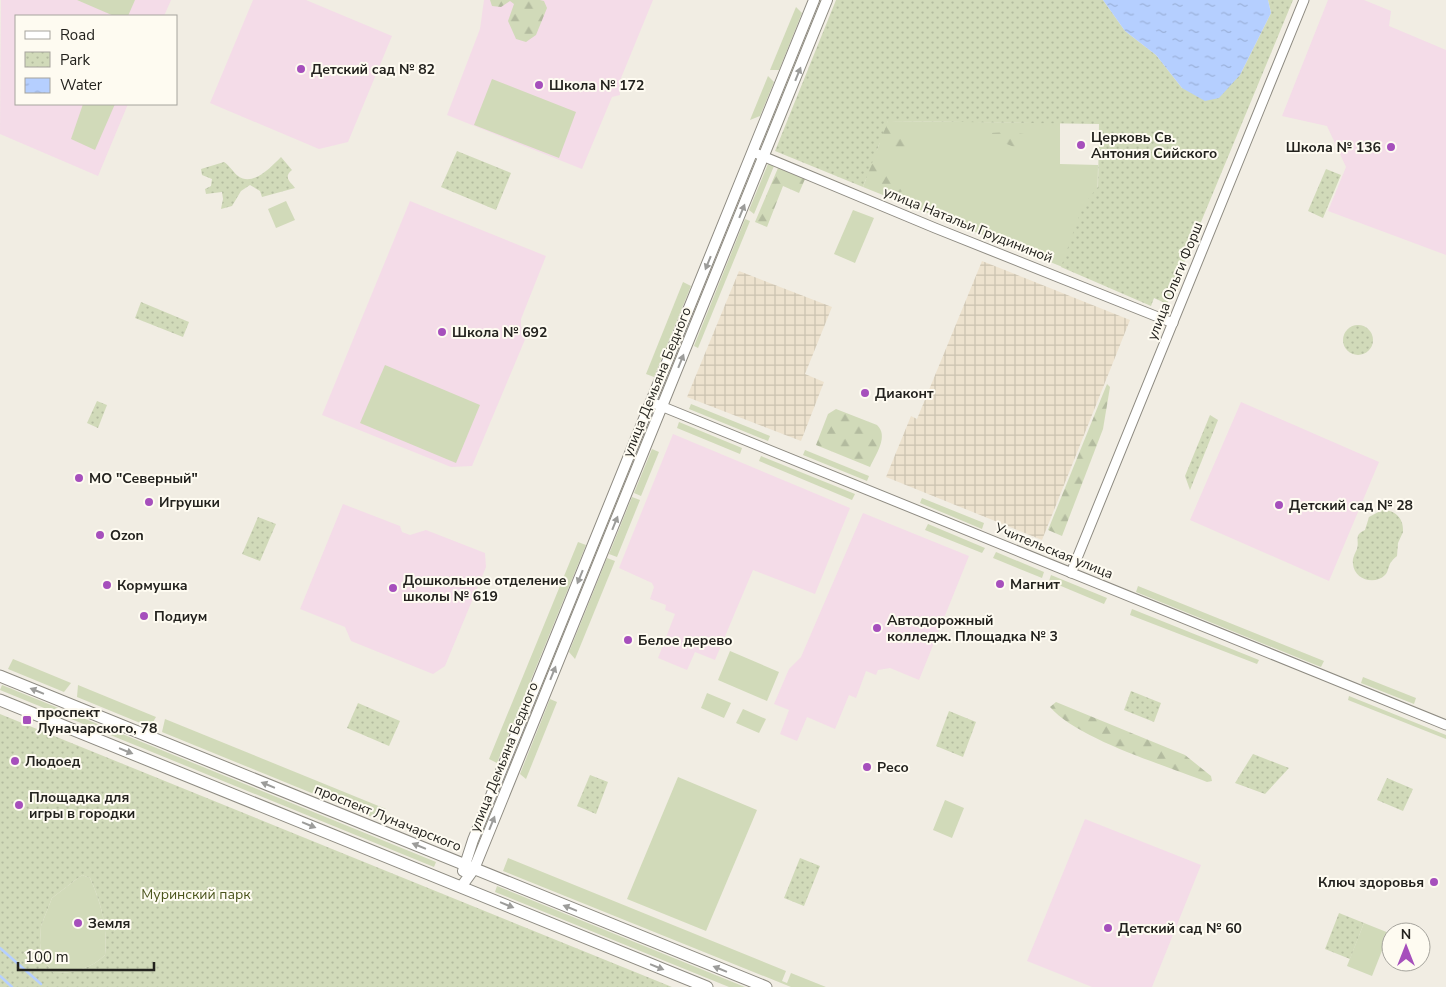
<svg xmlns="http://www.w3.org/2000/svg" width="1446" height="987" font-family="'Nunito Sans',sans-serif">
<defs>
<pattern id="industrial-grid" width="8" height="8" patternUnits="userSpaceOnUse" patternTransform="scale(1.25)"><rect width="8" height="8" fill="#ede2ce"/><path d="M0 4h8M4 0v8" fill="none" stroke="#cbc2b0"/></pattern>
<pattern id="forest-firs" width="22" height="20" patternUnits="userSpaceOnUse" patternTransform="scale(1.25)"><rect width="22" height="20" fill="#d1dab9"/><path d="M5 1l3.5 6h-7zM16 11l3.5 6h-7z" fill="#b3bb9f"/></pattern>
<pattern id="park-dots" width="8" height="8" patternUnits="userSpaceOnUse" patternTransform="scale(1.25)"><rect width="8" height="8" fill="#d1dab9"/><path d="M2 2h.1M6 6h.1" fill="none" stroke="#b3bb9f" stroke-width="1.8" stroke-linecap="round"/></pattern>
<pattern id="water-ripples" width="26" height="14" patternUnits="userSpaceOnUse" patternTransform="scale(1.25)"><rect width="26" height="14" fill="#b5cfff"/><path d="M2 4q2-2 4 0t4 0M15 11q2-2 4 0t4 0" fill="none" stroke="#9bb1da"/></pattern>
</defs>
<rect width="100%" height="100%" fill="#f1ede3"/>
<!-- industrial -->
<g fill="url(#industrial-grid)">
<polygon points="982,261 1130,320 1042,540 886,477 911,416 917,419"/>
<polygon points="739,271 832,307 805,374 824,382 801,441 687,397"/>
</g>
<!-- education -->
<g fill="#f4dce8">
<polygon points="1,0 171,0 164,16 16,16 16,104 128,104 98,176 0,134"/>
<polygon points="253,0 306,0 392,36 348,142 319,149 210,103"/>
<polygon points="484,0 653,0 619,83 620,95 612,97 582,169 447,115 480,29"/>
<polygon points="1328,0 1364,0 1391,11 1389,26 1446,50 1446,255 1328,211 1346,167 1327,126 1282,116"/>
<polygon points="410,201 546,256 521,319 521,327 529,330 472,466 451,467 322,415"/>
<polygon points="1241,402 1379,462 1329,581 1190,520"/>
<polygon points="673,434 850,508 815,594 753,570 715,660 695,652 687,670 658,658 675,614 665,610 666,605 650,599 654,587 652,583 619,568"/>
<polygon points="343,504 400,526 402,532 410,535 426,530 485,553 486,567 445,666 433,674 351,641 345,627 300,609"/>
<polygon points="863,513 969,556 919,680 890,668 878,670 876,675 866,671 856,698 849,695 835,729 807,717 797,741 780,734 789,710 774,704 789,669 801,657"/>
<polygon points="1085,819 1201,865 1152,987 1092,987 1027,961"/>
</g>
<!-- grass -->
<g fill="#d1dab9">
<polygon points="77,0 135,0 128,16 114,16"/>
<polygon points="796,7 802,13 779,70 770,70"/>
<polygon points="768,76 774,82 760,116 750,120"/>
<polygon points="492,79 576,112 559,158 474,125"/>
<polygon points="83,104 115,104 95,150 71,139"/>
<polygon points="888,121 1060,123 1060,164 1098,165 1097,230 1080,274 863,187"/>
<polygon points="768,164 774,166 754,214 749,210"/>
<polygon points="286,201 295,220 276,228 268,209"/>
<polygon points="853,210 874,218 855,263 834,254"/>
<polygon points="745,219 750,221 698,348 694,346"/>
<polygon points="683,282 691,286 654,377 646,374"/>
<polygon points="385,365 480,405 456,463 360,423"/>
<polygon points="691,404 770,436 768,441 689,409"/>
<polygon points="679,422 742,448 740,454 677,428"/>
<polygon points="652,449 659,452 641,496 634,493"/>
<polygon points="805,450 869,476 867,481 803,455"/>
<polygon points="761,456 855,494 852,500 759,461"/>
<polygon points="632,497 640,500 617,557 609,554"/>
<polygon points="922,498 984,523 982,529 920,503"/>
<polygon points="928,524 985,548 982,553 925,530"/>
<polygon points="578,542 586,545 497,763 489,759"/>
<polygon points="996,552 1044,572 1042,578 993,558"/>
<polygon points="607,558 615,561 575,659 569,652"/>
<polygon points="1051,575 1107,598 1104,604 1049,581"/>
<polygon points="1138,586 1324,661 1321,667 1136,592"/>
<polygon points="1132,609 1259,660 1257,664 1130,615"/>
<polygon points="730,651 779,672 767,701 718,680"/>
<polygon points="13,659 71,683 64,692 8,669"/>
<polygon points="1363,677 1416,698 1414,704 1361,683"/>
<polygon points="2,685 436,862 434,867 0,690"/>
<polygon points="78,685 156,717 150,727 77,697"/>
<polygon points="707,693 731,703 724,718 701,708"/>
<polygon points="1349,696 1446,735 1446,739 1348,700"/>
<polygon points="550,699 557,702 526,779 520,774"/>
<polygon points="743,709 766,719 759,733 736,723"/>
<polygon points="165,719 386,809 383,817 368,816 162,732"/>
<polygon points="678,777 757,810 706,931 627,899"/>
<polygon points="945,800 964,808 952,838 933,830"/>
<polygon points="508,858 786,971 782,981 787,983 791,973 826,987 791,987 503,871"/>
<path d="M82,875L90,878C101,903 108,927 105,955C91,969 73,973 54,973L42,959L40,943L41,926L52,898Z"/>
<polygon points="497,886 745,987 729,987 495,892"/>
<polygon points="1364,923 1389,933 1372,976 1347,966"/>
</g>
<!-- forest -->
<g fill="url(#forest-firs)">
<polygon points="490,0 540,0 544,1 547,8 536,35 526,42 516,39 508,21 514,4 510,1 501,7 492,6"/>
<polygon points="889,119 918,144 914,149 893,151 877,142"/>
<polygon points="1009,132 1032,135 1028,149 1022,150 989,137 990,133"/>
<path d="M868,148L879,151L877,167L885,163C894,170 905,179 906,191L899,192L861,176Z"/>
<polygon points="778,168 805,179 799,193 783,186 767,227 755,222"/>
<polygon points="1107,384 1110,387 1103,429 1062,536 1048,530"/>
<path d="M836,409L877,425C889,436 876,454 870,467L816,445L828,414Z"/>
<path d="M1056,702L1185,755L1211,776L1212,781L1207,782C1165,765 1079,740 1050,707Z"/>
</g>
<!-- park -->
<g fill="url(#park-dots)" fill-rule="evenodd">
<polygon points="836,0 1103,0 1125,31 1156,55 1182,88 1240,75 1271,13 1268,0 1293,0 1167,304 1154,298 1151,306 1061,267 1083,205 1098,187 1099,124 888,121 863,187 775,151"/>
<polygon points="457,151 511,173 496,210 441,187"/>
<path d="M281,157L292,170C282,178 292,183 295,188L262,197L260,191L250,185L241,191L232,206L221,209L223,199L222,192L206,194L205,189L211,186L212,179L202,175L201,169L224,162C230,166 233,172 238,176C253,187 271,167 281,157Z"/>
<polygon points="1326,169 1341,175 1323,218 1308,211"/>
<polygon points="141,302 189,322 183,337 135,318"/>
<circle cx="1358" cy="340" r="15"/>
<polygon points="97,401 107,405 98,428 87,423"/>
<polygon points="1210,415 1218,420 1190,490 1185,476"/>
<path d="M1382,510C1396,510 1404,519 1403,532L1398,543L1397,556C1395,558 1393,559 1392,561C1388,565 1389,571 1385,575C1374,586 1354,579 1353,564C1352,558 1355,554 1357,549C1360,541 1353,535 1365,530L1369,517Z"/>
<polygon points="258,517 276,524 260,561 242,554"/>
<polygon points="1131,691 1161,703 1154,722 1124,710"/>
<polygon points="358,703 400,721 389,746 347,728"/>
<polygon points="949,711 976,722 963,757 936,746"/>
<path d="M0,714L672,987H0ZM82,875L90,878C101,903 108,927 105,955C91,969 73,973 54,973L42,959L40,943L41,926L52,898Z"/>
<polygon points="1253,754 1289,768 1265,794 1235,783"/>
<polygon points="590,775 608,782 596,814 577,806"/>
<polygon points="1387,778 1413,789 1403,811 1377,800"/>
<polygon points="800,858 820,866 804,906 784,898"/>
<polygon points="1339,913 1364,923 1350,959 1325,949"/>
</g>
<!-- water -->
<polygon fill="url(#water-ripples)" points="1103,0 1268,0 1271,13 1240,75 1219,98 1205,101 1182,88 1156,55 1125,31"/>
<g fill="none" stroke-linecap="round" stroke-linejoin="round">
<!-- stream -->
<g stroke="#b5cfff" stroke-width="2.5">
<polyline points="0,948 41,984"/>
<polyline points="0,976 12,987"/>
</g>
<!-- minor casing -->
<g stroke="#8e8b82" stroke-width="11">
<g id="minor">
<polyline points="753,152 935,228 1173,323"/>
<polyline points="651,402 1446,725"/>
<polyline points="1071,573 1304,0"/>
</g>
</g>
<!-- tertiary casing -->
<g stroke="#8e8b82" stroke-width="12">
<g id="tertiary">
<polyline points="463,871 473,840 814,0"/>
<polyline points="461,887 474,869 827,0"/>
</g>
</g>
<!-- secondary casing -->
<g stroke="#8e8b82" stroke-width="13">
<g id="secondary">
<polyline points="0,676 766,987"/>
<polyline points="0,700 707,987"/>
</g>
</g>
<!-- minor -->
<use href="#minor" stroke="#fff" stroke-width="9"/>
<!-- tertiary -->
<use href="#tertiary" stroke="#fff" stroke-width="10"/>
<!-- secondary -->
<use href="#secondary" stroke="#fff" stroke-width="11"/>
</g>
<!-- one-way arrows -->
<defs><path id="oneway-solid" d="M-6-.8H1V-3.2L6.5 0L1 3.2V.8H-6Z" transform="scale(1.25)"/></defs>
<g fill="#9c9c9a">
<use href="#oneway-solid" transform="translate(798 74) rotate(-68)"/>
<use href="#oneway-solid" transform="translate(742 211) rotate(-68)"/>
<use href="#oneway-solid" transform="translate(708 263) rotate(112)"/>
<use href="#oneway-solid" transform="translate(681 361) rotate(-68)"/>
<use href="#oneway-solid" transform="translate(615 523) rotate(-68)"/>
<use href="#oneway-solid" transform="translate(580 577) rotate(112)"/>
<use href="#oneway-solid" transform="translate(553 673) rotate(-68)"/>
<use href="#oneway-solid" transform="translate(37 691) rotate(-158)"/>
<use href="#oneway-solid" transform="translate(126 751) rotate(22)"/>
<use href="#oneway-solid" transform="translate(268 785) rotate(-158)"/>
<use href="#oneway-solid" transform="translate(492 823) rotate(-68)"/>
<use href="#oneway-solid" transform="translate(309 825) rotate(22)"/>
<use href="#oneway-solid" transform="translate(419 846) rotate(-158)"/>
<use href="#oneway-solid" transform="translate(507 905) rotate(22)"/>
<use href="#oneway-solid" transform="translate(570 908) rotate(-158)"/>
<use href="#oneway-solid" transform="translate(657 967) rotate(22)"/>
<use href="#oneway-solid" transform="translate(720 969) rotate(-158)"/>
</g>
<!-- markers -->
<g fill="#a64fbc" stroke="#fefbf1" stroke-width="2">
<circle cx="301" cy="69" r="5"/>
<circle cx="539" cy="85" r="5"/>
<circle cx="1081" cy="145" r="5"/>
<circle cx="1391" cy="147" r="5"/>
<circle cx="442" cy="332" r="5"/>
<circle cx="865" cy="393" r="5"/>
<circle cx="79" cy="478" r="5"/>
<circle cx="149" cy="502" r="5"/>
<circle cx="1279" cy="505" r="5"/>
<circle cx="100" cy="535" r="5"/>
<circle cx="1000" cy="584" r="5"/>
<circle cx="107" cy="585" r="5"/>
<circle cx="393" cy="588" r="5"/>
<circle cx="144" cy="616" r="5"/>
<circle cx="877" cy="628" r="5"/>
<circle cx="628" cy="640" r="5"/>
<rect x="22" y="715" width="10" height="10" rx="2.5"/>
<circle cx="15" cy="761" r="5"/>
<circle cx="867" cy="767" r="5"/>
<circle cx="19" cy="805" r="5"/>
<circle cx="1434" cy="882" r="5"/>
<circle cx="78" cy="923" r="5"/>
<circle cx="1108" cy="928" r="5"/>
</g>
<g text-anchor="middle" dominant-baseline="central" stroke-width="4" stroke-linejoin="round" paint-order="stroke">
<!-- poi labels -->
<g font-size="14" font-weight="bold" fill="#23221e" stroke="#fefbf1" text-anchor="start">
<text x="311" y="69">Детский сад № 82</text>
<text x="549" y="85">Школа № 172</text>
<text x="1091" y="137">Церковь Св.<tspan x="1091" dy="16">Антония Сийского</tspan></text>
<text x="1381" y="147" text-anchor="end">Школа № 136</text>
<text x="452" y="332">Школа № 692</text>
<text x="875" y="393">Диаконт</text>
<text x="89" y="478">МО "Северный"</text>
<text x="159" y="502">Игрушки</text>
<text x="1289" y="505">Детский сад № 28</text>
<text x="110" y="535">Ozon</text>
<text x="403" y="580">Дошкольное отделение<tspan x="403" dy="16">школы № 619</tspan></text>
<text x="1010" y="584">Магнит</text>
<text x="117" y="585">Кормушка</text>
<text x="154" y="616">Подиум</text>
<text x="887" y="620">Автодорожный<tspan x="887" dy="16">колледж. Площадка № 3</tspan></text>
<text x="638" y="640">Белое дерево</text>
<text x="37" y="712">проспект<tspan x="37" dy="16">Луначарского, 78</tspan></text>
<text x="25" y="761">Людоед</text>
<text x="877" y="767">Ресо</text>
<text x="29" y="797">Площадка для<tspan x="29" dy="16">игры в городки</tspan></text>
<text x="1424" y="882" text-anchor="end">Ключ здоровья</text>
<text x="88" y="923">Земля</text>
<text x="1118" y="928">Детский сад № 60</text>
</g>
<!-- street labels -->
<g font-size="14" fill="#23221e" stroke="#fefbf1">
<text transform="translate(968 225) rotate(22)">улица Натальи Грудининой</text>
<text transform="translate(1175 281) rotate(-68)">улица Ольги Форш</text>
<text transform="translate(657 382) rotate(-68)">улица Демьяна Бедного</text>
<text transform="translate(1054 551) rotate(22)">Учительская улица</text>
<text transform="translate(504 757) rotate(-68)">улица Демьяна Бедного</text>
<text transform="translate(388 818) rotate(22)">проспект Луначарского</text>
</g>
<!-- park labels -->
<g font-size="14" fill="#4a541b" stroke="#fefbf1">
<text x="196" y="894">Муринский парк</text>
</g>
</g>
<!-- legend -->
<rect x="15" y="15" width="162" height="90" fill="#fefbf1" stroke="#a6a49d"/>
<rect x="25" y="31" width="25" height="8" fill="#ffffff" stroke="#a6a49d"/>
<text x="60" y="40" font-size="15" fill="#23221e">Road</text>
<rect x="25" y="52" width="25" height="15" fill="url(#park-dots)" stroke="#a6a49d"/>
<text x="60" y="65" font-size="15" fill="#23221e">Park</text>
<rect x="25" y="78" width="25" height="15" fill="url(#water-ripples)" stroke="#a6a49d"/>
<text x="60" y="90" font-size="15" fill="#23221e">Water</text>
<!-- north arrow -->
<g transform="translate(1406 947)"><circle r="24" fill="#fefbf1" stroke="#a6a49d"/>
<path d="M0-4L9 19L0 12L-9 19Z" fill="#a64fbc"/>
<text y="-8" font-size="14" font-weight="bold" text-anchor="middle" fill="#23221e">N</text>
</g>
<!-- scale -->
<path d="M18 962v8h136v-8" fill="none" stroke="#23221e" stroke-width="2.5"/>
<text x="25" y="962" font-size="15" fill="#23221e" stroke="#fefbf1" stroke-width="4" paint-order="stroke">100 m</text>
</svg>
